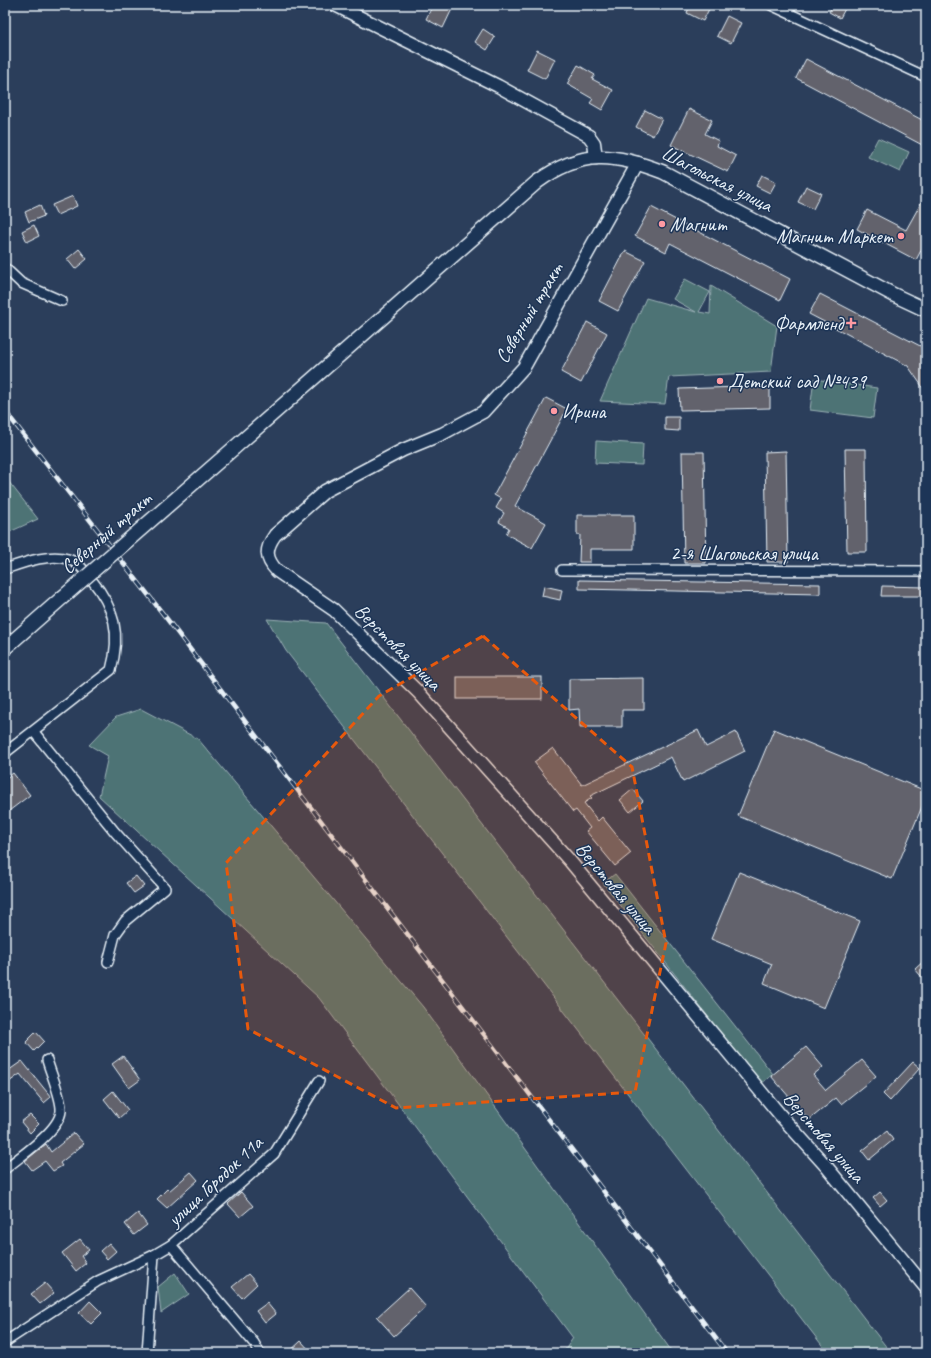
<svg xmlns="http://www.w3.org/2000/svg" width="931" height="1358" font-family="Caveat,sans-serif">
<rect width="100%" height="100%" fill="#2b3e5b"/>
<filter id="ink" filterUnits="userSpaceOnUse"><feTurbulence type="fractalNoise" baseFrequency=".025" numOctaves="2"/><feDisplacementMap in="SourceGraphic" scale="8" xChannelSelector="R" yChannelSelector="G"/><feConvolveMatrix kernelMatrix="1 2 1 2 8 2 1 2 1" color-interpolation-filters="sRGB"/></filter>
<g filter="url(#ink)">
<!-- green -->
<g fill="#4e7375" stroke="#9bb2b6">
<polygon points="878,138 909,152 900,172 868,157"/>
<polygon points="685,279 710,292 699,312 710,314 711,286 777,326 771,372 669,377 665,404 600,401 646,298 696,312 673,299"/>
<polygon points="814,379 877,388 873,418 810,410"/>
<polygon points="596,441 643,444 642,465 595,463"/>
<polygon points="5,477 38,519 5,534"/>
<polygon points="267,619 326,623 891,1353 828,1353 286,651"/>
<polygon points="141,709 198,739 423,1007 673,1353 563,1353 573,1338 319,998 99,796 108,756 89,745 116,717"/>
<polygon points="615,874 773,1074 761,1084 603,883"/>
<polygon points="175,1273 189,1294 161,1313 158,1287"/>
</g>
<!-- building -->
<g fill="#62626c" stroke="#e8f1f8">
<polygon points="433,5 443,5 452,9 443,28 426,19"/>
<polygon points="690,5 701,5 709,9 703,21 687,13"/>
<polygon points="833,5 847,5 840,18 829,12"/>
<polygon points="727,16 741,23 731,43 717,36"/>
<polygon points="483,29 495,37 487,50 475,42"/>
<polygon points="537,50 555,59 545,79 527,70"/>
<polygon points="806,59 926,122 926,147 796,78"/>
<polygon points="578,65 595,75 592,79 613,90 602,110 590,103 593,99 567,84"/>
<polygon points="689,109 712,120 705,134 719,141 717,146 736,156 728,172 671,145"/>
<polygon points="645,110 662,119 653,136 636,127"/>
<polygon points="762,175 776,182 770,193 756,186"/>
<polygon points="806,186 821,193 813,209 798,202"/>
<polygon points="926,194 926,241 916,260 857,229 867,210 906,230"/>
<polygon points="73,196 77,206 57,215 52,205"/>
<polygon points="40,205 44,216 29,222 25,212"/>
<polygon points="651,207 790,279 780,300 670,243 666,252 635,236"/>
<polygon points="34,225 39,236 27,242 22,231"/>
<polygon points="79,249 87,259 75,269 67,259"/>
<polygon points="625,251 645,261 618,311 599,301"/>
<polygon points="820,294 926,349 926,392 908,366 809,314"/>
<polygon points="587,322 607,333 581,383 561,372"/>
<polygon points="770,386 770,408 680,410 679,389"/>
<polygon points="546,398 567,409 515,506 546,523 532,548 506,534 509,528 499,522 504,513 496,508 501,499 494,495"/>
<polygon points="665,417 679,417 679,431 665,430"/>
<polygon points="845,449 866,449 867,552 847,552"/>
<polygon points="786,451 788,562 767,562 765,452"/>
<polygon points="682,452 704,452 706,563 684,563"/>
<polygon points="577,515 634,515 634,549 590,549 590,562 579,562 580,535 577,534"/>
<polygon points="579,580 820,584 820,594 579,589"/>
<polygon points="544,586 562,590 560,600 542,596"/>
<polygon points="882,586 926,587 926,596 881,596"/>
<rect x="457" y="677" width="85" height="22"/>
<polygon points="644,678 644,710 622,710 622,727 580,727 579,709 569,710 569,679"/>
<polygon points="774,729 926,791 926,797 892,879 738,816"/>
<polygon points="698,730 706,747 736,732 745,751 683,782 671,757 590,796 592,798 584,803 598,821 602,817 631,853 615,866 586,831 590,828 576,810 573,812 534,762 553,748 582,785"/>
<polygon points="13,773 30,795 5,814 5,779"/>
<polygon points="633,789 643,801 630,812 620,800"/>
<polygon points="739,872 860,921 824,1008 764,983 772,964 711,939"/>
<polygon points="136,876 144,886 134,893 126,883"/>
<polygon points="926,959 926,982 915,969"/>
<polygon points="36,1032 44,1041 34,1051 26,1042"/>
<polygon points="806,1047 823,1067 813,1075 826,1090 862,1060 876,1076 841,1104 836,1098 809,1120 771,1076"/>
<polygon points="123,1056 140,1080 129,1088 112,1064"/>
<polygon points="22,1061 51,1097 44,1103 20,1074 5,1085 5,1073"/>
<polygon points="913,1062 920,1068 890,1101 883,1094"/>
<polygon points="113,1091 128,1110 119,1118 104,1099"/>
<polygon points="30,1115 39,1124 30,1133 21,1122"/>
<polygon points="887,1131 893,1140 869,1160 862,1151"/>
<polygon points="74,1133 84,1144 60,1163 62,1166 53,1171 45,1161 32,1170 25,1161 46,1144 51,1152"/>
<polygon points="191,1172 198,1180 167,1208 157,1199 167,1189 169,1191"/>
<polygon points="241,1192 253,1206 240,1217 228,1204"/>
<polygon points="880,1192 887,1200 880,1206 873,1198"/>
<polygon points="138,1213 147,1225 134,1235 125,1224"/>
<polygon points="80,1239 89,1250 81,1256 86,1263 76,1271 62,1253"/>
<polygon points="109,1243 116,1251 107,1259 100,1251"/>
<polygon points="248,1274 257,1284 242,1298 232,1287"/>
<polygon points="45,1283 54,1293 40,1304 31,1294"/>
<polygon points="409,1288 426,1307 394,1336 377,1317"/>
<polygon points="90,1301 102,1313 91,1324 79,1313"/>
<polygon points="267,1303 276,1314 265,1323 256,1311"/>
<polygon points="301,1341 312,1353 288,1353"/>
</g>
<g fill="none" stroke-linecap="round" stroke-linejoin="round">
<!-- minor casing -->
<g stroke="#e8f1f8" stroke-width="12">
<g id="minor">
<polyline points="771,5 926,77"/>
<polyline points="5,268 21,283 62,301"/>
<path d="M5,569C23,563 49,553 68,559C78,562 85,571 91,579C115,608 121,634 111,670L5,753"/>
<polyline points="562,570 926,571"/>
<polyline points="34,732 115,832 165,888 125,921 115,935 108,962"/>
<path d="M5,1169C20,1156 63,1129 61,1108C60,1094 51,1074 47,1060"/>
<polyline points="171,1245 254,1343 260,1353"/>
<polyline points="5,1342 98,1281 154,1255 171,1245 274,1154 319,1081"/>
<polyline points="147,1353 154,1255"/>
</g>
</g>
<!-- tertiary casing -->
<g stroke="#e8f1f8" stroke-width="15">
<g id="tertiary">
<polyline points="335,5 498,86 589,136 594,143 596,158"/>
<path d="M638,163L524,367L483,412L442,434L403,450L325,491L275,535C265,549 265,558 277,571L334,610L419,693L569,860L781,1116L826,1166L926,1288"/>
</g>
</g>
<!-- secondary casing -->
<g stroke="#e8f1f8" stroke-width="16">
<g id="secondary">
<path d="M234,448L537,182C582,149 614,153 663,172L894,295L926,310"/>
<polyline points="5,648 63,597"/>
</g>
</g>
<!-- minor -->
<use href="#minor" stroke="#1d3557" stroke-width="9"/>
<!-- tertiary -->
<use href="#tertiary" stroke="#1d3557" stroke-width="12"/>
<!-- secondary -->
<use href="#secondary" stroke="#1d3557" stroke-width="13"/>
<!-- rail casing -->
<g stroke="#e8f1f8" stroke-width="4.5">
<polyline id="rail" points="5,411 167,619 727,1353"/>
</g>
<!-- rail -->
<use href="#rail" stroke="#1d3557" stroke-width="3" stroke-dasharray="9" stroke-linecap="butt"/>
<!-- secondary-bridge casing -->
<g stroke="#e8f1f8" stroke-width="16" stroke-linecap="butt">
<polyline id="secondary-bridge" points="63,597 234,448"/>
</g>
<!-- secondary-bridge -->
<use href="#secondary-bridge" stroke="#1d3557" stroke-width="13"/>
</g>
</g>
<!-- marked area -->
<path fill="#e8590c" fill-opacity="0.2" stroke="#e8590c" stroke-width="3" stroke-dasharray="8 5" stroke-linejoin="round" d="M483,636L632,767L666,943L635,1092L396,1108L248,1029L226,863L379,696Z"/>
<!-- markers -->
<g fill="#ff9aa2" stroke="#1d3557" stroke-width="1.5">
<circle cx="662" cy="224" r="4"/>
<circle cx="901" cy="236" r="4"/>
<path d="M849 317h4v4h4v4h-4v4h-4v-4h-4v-4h4z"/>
<circle cx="720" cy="381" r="4"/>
<circle cx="554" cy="411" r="4"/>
</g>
<g text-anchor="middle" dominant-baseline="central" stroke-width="3" stroke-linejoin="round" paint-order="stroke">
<!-- street labels -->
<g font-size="20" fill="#e8f1f8" stroke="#1d3557">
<text transform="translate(717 179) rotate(27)">Шагольская улица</text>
<text transform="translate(529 313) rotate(-59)">Северный тракт</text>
<text transform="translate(106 533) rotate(-41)">Северный тракт</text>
<text x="744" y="553">2-я Шагольская улица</text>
<text transform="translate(398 647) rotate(45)">Верстовая улица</text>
<text transform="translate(616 888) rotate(50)">Верстовая улица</text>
<text transform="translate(824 1137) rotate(49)">Верстовая улица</text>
<text transform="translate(215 1181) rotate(-43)">улица Городок 11а</text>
</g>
<!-- poi labels -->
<g font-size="20" fill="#e8f1f8" stroke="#1d3557" text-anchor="start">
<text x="670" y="224">Магнит</text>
<text x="893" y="236" text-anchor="end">Магнит Маркет</text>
<text x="843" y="323" text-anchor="end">Фармленд</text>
<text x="728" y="381">Детский сад №439</text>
<text x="562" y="411">Ирина</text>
</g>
</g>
<!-- margin -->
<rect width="931" height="1358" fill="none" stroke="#1d3557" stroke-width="20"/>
<rect x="10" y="10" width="911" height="1338" fill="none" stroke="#e8f1f8" stroke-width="1.5" filter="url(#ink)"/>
</svg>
